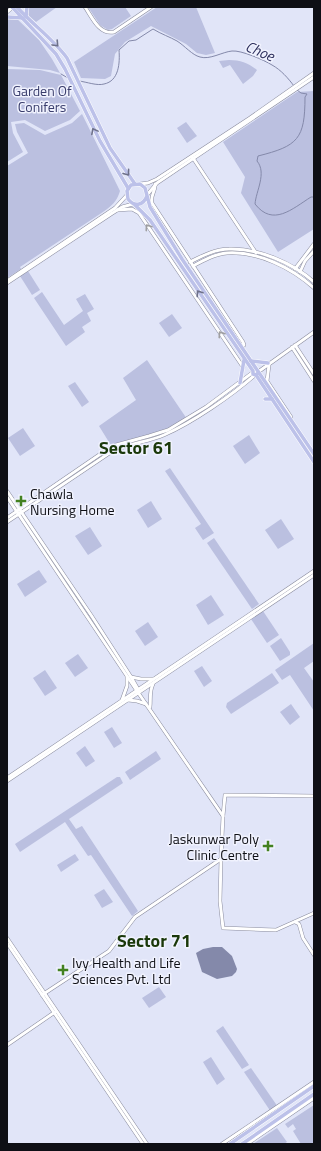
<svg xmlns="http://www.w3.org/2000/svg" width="321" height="1151" font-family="'Titillium Web',sans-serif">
<rect width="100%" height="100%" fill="#e1e5f8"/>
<!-- green -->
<g fill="#bbc0e0">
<polygon points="29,7 57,7 36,22 28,15"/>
<polygon points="88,7 125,7 131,16 112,29 108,30 100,25"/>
<polygon points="157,7 196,7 215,53 206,55 197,53 186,44 151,26 125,42 115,54 111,76 105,79 81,78 74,62"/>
<polygon points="7,17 15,17 39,40 52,59 60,73 50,70 7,66"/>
<path d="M229,60C241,60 248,63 257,70L253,76L243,84L230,65L223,68L219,61Z"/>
<polygon points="7,69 40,70 61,75 80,111 70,120 45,131 25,120 11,122 13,133 23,152 7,162"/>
<polygon points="314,91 314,229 278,252 241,193 245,177 223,142 297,92"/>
<path d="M82,114L120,191C117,201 112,206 103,212L20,267L21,269L7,278V166L28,153L17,132L15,124L24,123L45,135L72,123Z"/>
<polygon points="186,122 197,136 187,143 177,128"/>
<polygon points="28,271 40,290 32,295 20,276"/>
<polygon points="42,292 64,325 83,311 76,299 85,294 94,309 87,313 91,321 82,327 85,332 66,346 34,298"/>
<polygon points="172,314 182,328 169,337 159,323"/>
<polygon points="147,360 187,419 168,430 112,447 99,426 136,400 123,378"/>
<polygon points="75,382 89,402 82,407 68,386"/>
<polygon points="23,428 35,446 20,456 8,438"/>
<polygon points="249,435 260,453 245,464 233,446"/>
<polygon points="170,468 214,533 203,540 195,528 201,524 165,471"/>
<polygon points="151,501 162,519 148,528 137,510"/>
<polygon points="281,519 294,539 278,549 265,530"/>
<polygon points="90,527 102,546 88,555 75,536"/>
<polygon points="214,538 259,604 252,609 207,543"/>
<polygon points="39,570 47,582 25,597 17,584"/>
<polygon points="211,595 224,615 208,625 196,605"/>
<polygon points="263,611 279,635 267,643 251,619"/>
<polygon points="148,622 158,637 145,646 135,631"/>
<polygon points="281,638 290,652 290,655 280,661 270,646"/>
<polygon points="314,643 314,661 304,668 314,682 314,711 290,675 282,680 275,670"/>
<polygon points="78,654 88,668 75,677 65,663"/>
<polygon points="202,666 212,681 204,687 194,671"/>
<polygon points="45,670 57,688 45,696 33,678"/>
<polygon points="272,673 279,683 231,714 226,707 227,703"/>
<polygon points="291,704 300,717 290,725 280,712"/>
<polygon points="112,727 122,743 114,748 104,732"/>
<polygon points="85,746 95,761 86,767 76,753"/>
<polygon points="156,751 161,759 130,780 125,772"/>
<polygon points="117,777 120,777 123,783 69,819 76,829 82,826 138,911 132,916 91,855 88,856 65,822 20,852 15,844"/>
<polygon points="75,854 79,860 61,872 57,865"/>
<polygon points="104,889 113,902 102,908 94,895"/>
<polygon points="159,987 166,997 149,1008 142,998"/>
<polygon points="223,1026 249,1065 242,1069 216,1031"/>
<polygon points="211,1057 225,1079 217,1085 203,1062"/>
<polygon points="251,1068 278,1107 271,1112 244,1072"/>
<polygon points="314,1105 314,1144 301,1144 293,1131 296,1129 293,1124 288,1128 285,1124"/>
<polygon points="277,1128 287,1142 284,1144 253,1144"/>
</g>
<!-- water -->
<polygon fill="#8489aa" points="213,947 222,947 232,956 237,969 236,972 232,976 217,979 202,972 196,953 203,949"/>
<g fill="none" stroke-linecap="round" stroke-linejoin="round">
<!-- stream -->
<g stroke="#8489aa" stroke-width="1">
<polyline points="61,74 68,78"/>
<path d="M79,81C87,82 97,86 104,84C119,81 120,63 119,50L129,41L136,40L153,29C161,34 170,37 177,41C185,46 192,55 200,57C210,60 222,52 232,51C241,50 264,60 272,65C281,70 288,78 294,86"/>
<path d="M297,90L301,93L307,94L305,97C305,139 298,146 258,156L257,161C267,173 256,191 255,204C273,227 292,209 311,197H314"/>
</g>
<!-- secondary casing -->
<g stroke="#8a8c9e" stroke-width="4">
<g id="secondary">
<path d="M85,7C92,17 99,35 114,32L151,7"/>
<polyline points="7,12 13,7"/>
<polyline points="193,158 256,253"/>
<polyline points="140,184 148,183 157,179 250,118 314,73"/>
<path d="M155,184C156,191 150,195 152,203L243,342L244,345L242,347"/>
<polyline points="147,195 157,183 314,77"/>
<polyline points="117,210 132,209 139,213 243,367"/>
<path d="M190,262C202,256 215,249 229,249C258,248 293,263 314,282"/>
<path d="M193,266C204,260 215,254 227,253C258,251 292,268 314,288"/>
<polyline points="295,269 314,244"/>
<polyline points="300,272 305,261 314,251"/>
<polyline points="7,281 115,208 127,195"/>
<polyline points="7,283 111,214 122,207 133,204"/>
<polyline points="295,345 314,374"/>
<polyline points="292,347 314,381"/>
<polyline points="269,365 267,381 291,417"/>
<polyline points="258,372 314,332"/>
<polyline points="7,491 91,615 131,677 139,691"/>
<polyline points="7,497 137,691 223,816 221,859 135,917 109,951 42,995"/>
<polyline points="7,518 102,453 116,445 149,436 168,430 206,407 252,373"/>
<path d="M7,522L108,454C126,443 146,443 164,435C193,422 231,396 255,375"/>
<polyline points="131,677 141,679 153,679"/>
<polyline points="122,700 127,686 127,677"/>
<polyline points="128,700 137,701 146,704"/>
<path d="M150,707C151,699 149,692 153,684"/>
<polyline points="7,778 314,571"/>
<polyline points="7,781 314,575"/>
<polyline points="223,816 225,795 314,796"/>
<polyline points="221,859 220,901 223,928 276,930 314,913"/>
<polyline points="295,922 299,924 303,938 314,955"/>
<polyline points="7,938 147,1144"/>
<polyline points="7,943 143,1144"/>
<polyline points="7,1045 55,1012"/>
<polyline points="222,1144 314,1082"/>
<polyline points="247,1144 314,1098"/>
</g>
</g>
<!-- primary casing -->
<g stroke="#fff" stroke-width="4.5">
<g id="primary">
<polyline points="12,7 56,54 65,69 100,141 128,188"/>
<path d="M17,7C33,25 53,39 67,58L110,148L135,184"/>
<polyline points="7,17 23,18"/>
<polyline points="26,17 27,7"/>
<path d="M147,196C143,206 134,207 128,199L127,191L131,185L140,184L145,188L150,207L182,259L314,454"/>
<polyline points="135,205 150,220 253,371 253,374 256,375 258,373"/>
<polyline points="251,361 268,363"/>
<polyline points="256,375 314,462"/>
<polyline points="240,383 244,360"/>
<polyline points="265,399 272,399"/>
<polyline points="230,1144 314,1086"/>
<polyline points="242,1144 314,1094"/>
</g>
</g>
<!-- secondary -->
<use href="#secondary" stroke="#fff" stroke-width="3"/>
<!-- primary -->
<use href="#primary" stroke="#bcc1e9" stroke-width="3.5"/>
</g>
<!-- one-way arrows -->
<defs><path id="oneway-chevron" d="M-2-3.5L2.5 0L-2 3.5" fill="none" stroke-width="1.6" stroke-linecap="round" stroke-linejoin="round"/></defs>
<g stroke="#6e718a">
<use href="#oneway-chevron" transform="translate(56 44) rotate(47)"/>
<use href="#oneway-chevron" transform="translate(94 131) rotate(-118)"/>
<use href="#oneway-chevron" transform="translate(127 173) rotate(53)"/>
<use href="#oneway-chevron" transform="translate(199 293) rotate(-124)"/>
</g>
<g stroke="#9f9fa1">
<use href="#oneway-chevron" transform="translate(148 227) rotate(-124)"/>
<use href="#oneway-chevron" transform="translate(221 334) rotate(-124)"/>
</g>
<!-- markers -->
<g fill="#438120" stroke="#f0f2fe" stroke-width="1.5">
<path d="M19 495h4v4h4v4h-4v4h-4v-4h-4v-4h4z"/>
<path d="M266 840h4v4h4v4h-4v4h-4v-4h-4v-4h4z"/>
<path d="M61 964h4v4h4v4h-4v4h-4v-4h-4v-4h4z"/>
</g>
<g text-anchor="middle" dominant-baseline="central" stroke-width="3" stroke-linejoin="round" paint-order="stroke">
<!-- park labels -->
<g font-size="14" fill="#393d6c" stroke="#f0f2fe">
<text x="42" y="90">Garden Of<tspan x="42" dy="16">Conifers</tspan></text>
</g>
<!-- poi labels -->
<g font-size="14" fill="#0e0f15" stroke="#f0f2fe" text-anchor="start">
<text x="30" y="493">Chawla<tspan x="30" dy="16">Nursing Home</tspan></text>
<text x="259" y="838" text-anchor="end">Jaskunwar Poly<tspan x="259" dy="16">Clinic Centre</tspan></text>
<text x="72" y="962">Ivy Health and Life<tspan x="72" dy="16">Sciences Pvt. Ltd</tspan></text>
</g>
<!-- water labels -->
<g font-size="15" font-style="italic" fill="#2d2f5d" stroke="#f0f2fe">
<text transform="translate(260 51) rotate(23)">Choe</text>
</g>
<!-- district labels -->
<g font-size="18" font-weight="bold" fill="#1a380a" stroke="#f0f2fe">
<text x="136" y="447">Sector 61</text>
<text x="154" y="940">Sector 71</text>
</g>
</g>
<!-- border -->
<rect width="321" height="1151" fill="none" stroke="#0e0f15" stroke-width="16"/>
</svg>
